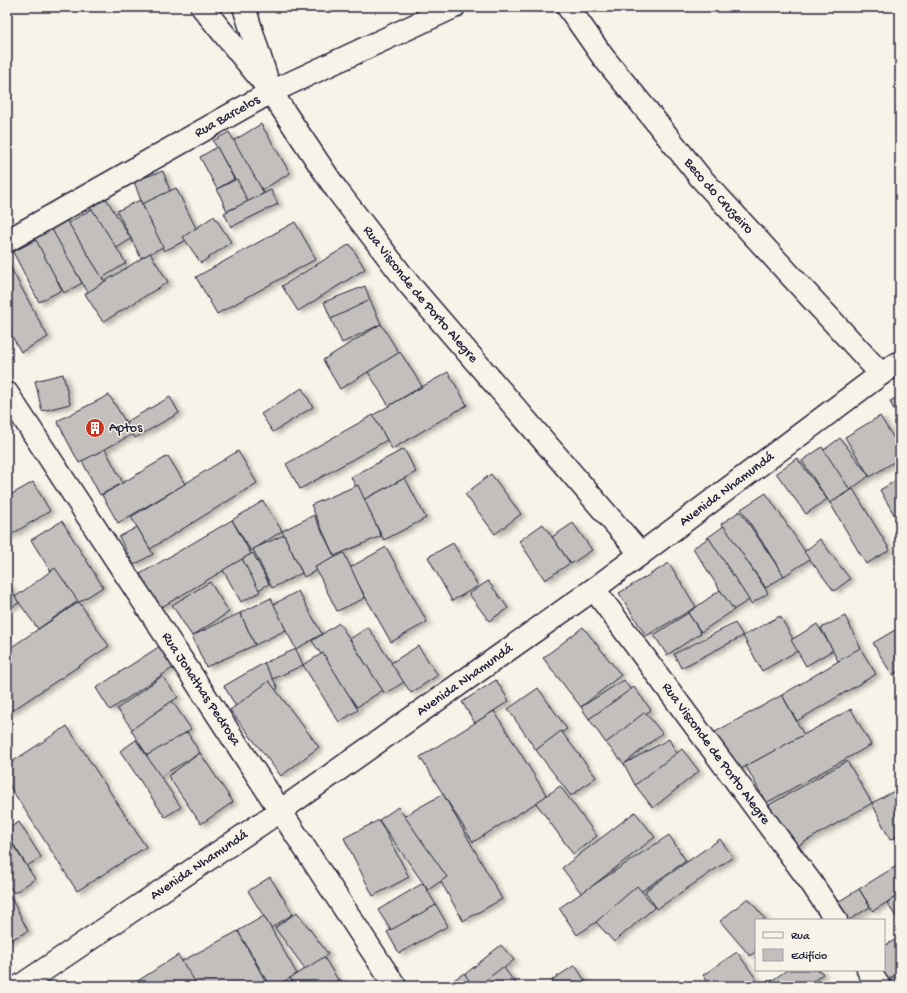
<svg xmlns="http://www.w3.org/2000/svg" width="907" height="993" font-family="'Gochi Hand',sans-serif">
<defs>
<filter id="shadow"><feDropShadow dx="4.5" dy="2.5" stdDeviation="2" flood-color="#0004"/></filter>
</defs>
<rect width="100%" height="100%" fill="#f7f3e8"/>
<filter id="ink" filterUnits="userSpaceOnUse"><feTurbulence type="fractalNoise" baseFrequency=".025" numOctaves="2"/><feDisplacementMap in="SourceGraphic" scale="8" xChannelSelector="R" yChannelSelector="G"/><feConvolveMatrix kernelMatrix="1 2 1 2 8 2 1 2 1" color-interpolation-filters="sRGB"/></filter>
<g filter="url(#ink)">
<!-- building -->
<g fill="#c2bfbd" stroke="#22223b" filter="url(#shadow)">
<polygon points="261,124 290,173 262,190 233,141"/>
<polygon points="229,132 264,193 248,202 213,141"/>
<polygon points="217,147 234,179 217,189 200,157"/>
<polygon points="163,171 171,194 142,204 134,181"/>
<polygon points="237,179 248,202 227,211 217,189"/>
<polygon points="176,188 199,234 164,251 142,204"/>
<polygon points="271,190 278,204 231,227 224,213"/>
<polygon points="104,195 131,239 115,249 88,205"/>
<polygon points="140,200 163,247 141,258 117,211"/>
<polygon points="92,209 126,263 102,278 68,223"/>
<polygon points="214,216 231,242 201,263 183,237"/>
<polygon points="66,219 106,284 89,294 50,229"/>
<polygon points="295,222 316,259 217,314 196,277"/>
<polygon points="49,224 82,283 64,293 31,234"/>
<polygon points="36,240 62,290 39,302 13,252"/>
<polygon points="350,244 365,269 298,311 282,286"/>
<polygon points="150,253 168,282 103,322 85,294"/>
<polygon points="7,261 48,337 21,352 7,327"/>
<polygon points="365,286 371,303 331,319 324,302"/>
<polygon points="370,300 381,324 342,343 331,319"/>
<polygon points="381,324 399,353 340,389 323,360"/>
<polygon points="400,352 422,386 389,406 368,372"/>
<polygon points="448,372 467,405 392,449 373,415"/>
<polygon points="63,374 70,404 42,411 35,381"/>
<polygon points="302,388 313,407 273,432 261,414"/>
<polygon points="109,395 133,434 79,463 57,421"/>
<polygon points="900,396 900,423 890,401"/>
<polygon points="170,397 179,413 135,438 126,422"/>
<polygon points="373,415 387,440 300,489 286,464"/>
<polygon points="880,416 900,448 900,458 870,477 845,437"/>
<polygon points="840,438 869,476 850,490 821,452"/>
<polygon points="822,447 850,490 830,503 802,461"/>
<polygon points="105,449 123,483 100,495 82,461"/>
<polygon points="404,449 416,472 363,500 351,477"/>
<polygon points="238,451 257,483 150,549 131,517"/>
<polygon points="168,456 185,484 118,523 102,495"/>
<polygon points="797,458 827,499 806,514 776,473"/>
<polygon points="491,474 521,514 495,534 465,494"/>
<polygon points="405,478 426,518 384,540 363,500"/>
<polygon points="900,478 900,525 880,490"/>
<polygon points="33,482 50,511 7,537 7,497"/>
<polygon points="358,485 381,536 334,556 311,505"/>
<polygon points="853,489 890,550 866,564 830,503"/>
<polygon points="766,493 810,559 784,576 741,509"/>
<polygon points="263,501 282,531 251,551 232,520"/>
<polygon points="740,511 784,576 766,588 721,524"/>
<polygon points="314,515 336,560 304,577 282,531"/>
<polygon points="232,520 251,554 160,608 140,574"/>
<polygon points="62,521 103,587 73,606 31,540"/>
<polygon points="573,523 592,550 571,564 552,537"/>
<polygon points="543,524 570,563 545,580 519,541"/>
<polygon points="724,526 768,593 751,604 707,538"/>
<polygon points="137,527 153,554 134,565 119,537"/>
<polygon points="284,535 302,573 272,588 253,549"/>
<polygon points="709,538 749,600 733,610 693,548"/>
<polygon points="820,539 850,579 834,591 804,552"/>
<polygon points="453,543 478,586 452,601 428,557"/>
<polygon points="386,547 427,622 391,642 349,568"/>
<polygon points="253,553 269,584 258,590 242,559"/>
<polygon points="344,553 365,598 337,611 315,567"/>
<polygon points="242,559 260,592 241,602 223,570"/>
<polygon points="669,563 696,607 646,636 619,593"/>
<polygon points="55,568 78,601 38,629 15,597"/>
<polygon points="488,581 508,608 489,621 469,594"/>
<polygon points="7,582 19,603 7,609"/>
<polygon points="210,582 229,612 192,636 172,605"/>
<polygon points="720,590 734,610 701,632 688,613"/>
<polygon points="298,591 322,634 296,649 272,605"/>
<polygon points="271,598 286,630 255,645 240,613"/>
<polygon points="79,602 109,646 7,714 7,650"/>
<polygon points="240,613 255,645 206,667 192,636"/>
<polygon points="688,613 701,633 667,655 654,635"/>
<polygon points="780,616 799,650 762,671 743,636"/>
<polygon points="845,616 861,649 838,661 821,628"/>
<polygon points="339,623 383,690 357,707 312,641"/>
<polygon points="735,623 743,636 681,668 674,654"/>
<polygon points="817,624 833,650 806,666 791,640"/>
<polygon points="368,627 404,682 385,694 350,639"/>
<polygon points="583,627 621,675 581,707 543,658"/>
<polygon points="900,627 900,670 892,675 873,643"/>
<polygon points="160,646 174,667 110,710 96,688"/>
<polygon points="418,646 438,675 411,693 391,663"/>
<polygon points="860,648 876,674 797,721 782,695"/>
<polygon points="296,649 303,665 271,680 264,663"/>
<polygon points="323,653 358,710 339,722 303,665"/>
<polygon points="264,663 278,688 238,710 224,686"/>
<polygon points="162,676 178,697 133,730 117,709"/>
<polygon points="496,680 509,701 475,723 462,702"/>
<polygon points="624,680 632,692 589,719 581,707"/>
<polygon points="269,681 319,747 281,776 230,710"/>
<polygon points="634,687 651,710 606,743 589,719"/>
<polygon points="538,688 567,729 536,750 508,709"/>
<polygon points="782,695 804,735 737,771 715,732"/>
<polygon points="172,701 191,729 149,758 131,730"/>
<polygon points="851,709 871,745 766,803 746,766"/>
<polygon points="494,711 547,796 473,842 420,757"/>
<polygon points="645,712 662,733 624,764 606,743"/>
<polygon points="67,726 146,847 77,891 7,782 7,765"/>
<polygon points="561,731 596,777 571,796 536,750"/>
<polygon points="187,732 200,753 159,777 146,756"/>
<polygon points="669,739 680,760 635,785 624,764"/>
<polygon points="136,740 181,807 165,817 120,751"/>
<polygon points="682,749 699,771 653,808 635,785"/>
<polygon points="200,753 233,802 201,824 168,776"/>
<polygon points="847,761 872,803 794,848 769,805"/>
<polygon points="560,786 597,836 573,854 536,803"/>
<polygon points="900,788 900,835 890,840 872,803"/>
<polygon points="443,794 502,899 463,921 404,816"/>
<polygon points="398,807 447,877 428,890 379,820"/>
<polygon points="635,812 655,837 582,894 562,868"/>
<polygon points="379,820 409,877 373,896 344,838"/>
<polygon points="19,822 41,857 27,866 7,834 7,829"/>
<polygon points="669,835 686,861 577,935 559,908"/>
<polygon points="7,836 35,879 14,893 7,883"/>
<polygon points="720,839 733,857 657,909 645,891"/>
<polygon points="898,865 900,868 900,894 873,911 859,889"/>
<polygon points="270,877 293,914 271,928 248,891"/>
<polygon points="423,883 436,905 392,932 378,910"/>
<polygon points="637,886 655,907 614,942 596,922"/>
<polygon points="859,889 870,907 849,920 842,920 833,905"/>
<polygon points="7,890 28,931 7,942"/>
<polygon points="900,894 900,915 896,917 887,903"/>
<polygon points="748,898 766,920 756,920 756,951 750,956 720,921"/>
<polygon points="436,905 448,926 399,953 387,932"/>
<polygon points="297,912 328,954 306,970 275,928"/>
<polygon points="264,916 297,974 276,986 270,986 238,931"/>
<polygon points="238,931 268,986 195,986 182,961"/>
<polygon points="900,937 900,972 882,983 874,970 884,970 884,946"/>
<polygon points="501,945 514,960 481,986 473,986 464,975"/>
<polygon points="737,952 761,986 711,986 703,975"/>
<polygon points="178,955 198,986 130,986"/>
<polygon points="324,957 338,980 329,986 295,986 290,978"/>
<polygon points="575,965 588,986 555,986 552,980"/>
<polygon points="503,967 517,985 515,986 478,986"/>
<polygon points="787,970 820,970 823,974 806,986 764,986"/>
<polygon points="464,973 473,986 445,986"/>
<polygon points="900,974 900,986 883,986 883,985"/>
<polygon points="340,979 345,986 329,986 338,980"/>
</g>
<g fill="none" stroke-linecap="round" stroke-linejoin="round">
<!-- minor casing -->
<g stroke="#22223b" stroke-width="25">
<g id="minor">
<polyline points="202,7 264,83"/>
<path id="s1" d="M244,7L271,92L336,189L408,283L641,554"/>
<path id="s2" d="M568,7L603,57L653,118L700,177L881,374"/>
<path id="s3" d="M7,241L271,92L454,7"/>
<path id="s4" d="M594,589L812,884L836,920"/>
<polyline points="868,970 879,986"/>
<path id="s5" d="M20,986L280,811L594,589L881,374L900,362"/>
</g>
</g>
<!-- tertiary casing -->
<g stroke="#22223b" stroke-width="25">
<g id="tertiary">
<path id="s6" d="M7,393L395,986"/>
</g>
</g>
<!-- minor -->
<use href="#minor" stroke="#f7f3e8" stroke-width="22"/>
<!-- tertiary -->
<use href="#tertiary" stroke="#f7f3e8" stroke-width="22"/>
</g>
</g>
<!-- icons -->
<defs>
<g id="building-disc" transform="scale(1)"><circle r="9.5" fill="#c8321e" stroke="#f7f3e8"/><path d="M-4-6H4V6H1V3H-1V6H-4ZM-2.5-4.3h1.7v1.8h-1.7ZM.8-4.3h1.7v1.8H.8ZM-2.5-1h1.7V.8h-1.7ZM.8-1h1.7V.8H.8Z" fill="#fff"/></g>
</defs>
<g fill-rule="evenodd">
<use href="#building-disc" x="95" y="428"/>
</g>
<g text-anchor="middle" dominant-baseline="central" stroke-width="3" stroke-linejoin="round" paint-order="stroke">
<!-- street labels -->
<g font-size="14" fill="#22223b" stroke="#f7f3e8">
<text stroke="none"><textPath href="#s3" startOffset="253">Rua Barcelos</textPath></text>
<text stroke="none"><textPath href="#s2" startOffset="242">Beco do Cruzeiro</textPath></text>
<text stroke="none"><textPath href="#s1" startOffset="341">Rua Visconde de Porto Alegre</textPath></text>
<text stroke="none"><textPath href="#s5" startOffset="864">Avenida Nhamundá</textPath></text>
<text stroke="none"><textPath href="#s5" startOffset="540">Avenida Nhamundá</textPath></text>
<text stroke="none"><textPath href="#s6" startOffset="354">Rua Jonathas Pedrosa</textPath></text>
<text stroke="none"><textPath href="#s4" startOffset="205">Rua Visconde de Porto Alegre</textPath></text>
<text stroke="none"><textPath href="#s5" startOffset="216">Avenida Nhamundá</textPath></text>
</g>
<!-- poi labels -->
<g font-size="14" fill="#22223b" stroke="#f7f3e8" text-anchor="start">
<text x="109" y="428">Aptos</text>
</g>
</g>
<!-- margin -->
<rect width="907" height="993" fill="none" stroke="#f7f3e8" stroke-width="24"/>
<rect x="12" y="12" width="883" height="969" fill="none" stroke="#22223b" stroke-width="1.5" filter="url(#ink)"/>
<!-- legend -->
<rect x="755" y="919" width="130" height="52" fill="#f7f3e8" stroke="#a29fa3"/>
<rect x="763" y="932" width="20" height="6" fill="#f7f3e8" stroke="#a29fa3"/>
<text x="791" y="939" font-size="12" fill="#22223b">Rua</text>
<rect x="763" y="949" width="20" height="12" fill="#c2bfbd" stroke="#a29fa3"/>
<text x="791" y="959" font-size="12" fill="#22223b">Edifício</text>
</svg>
